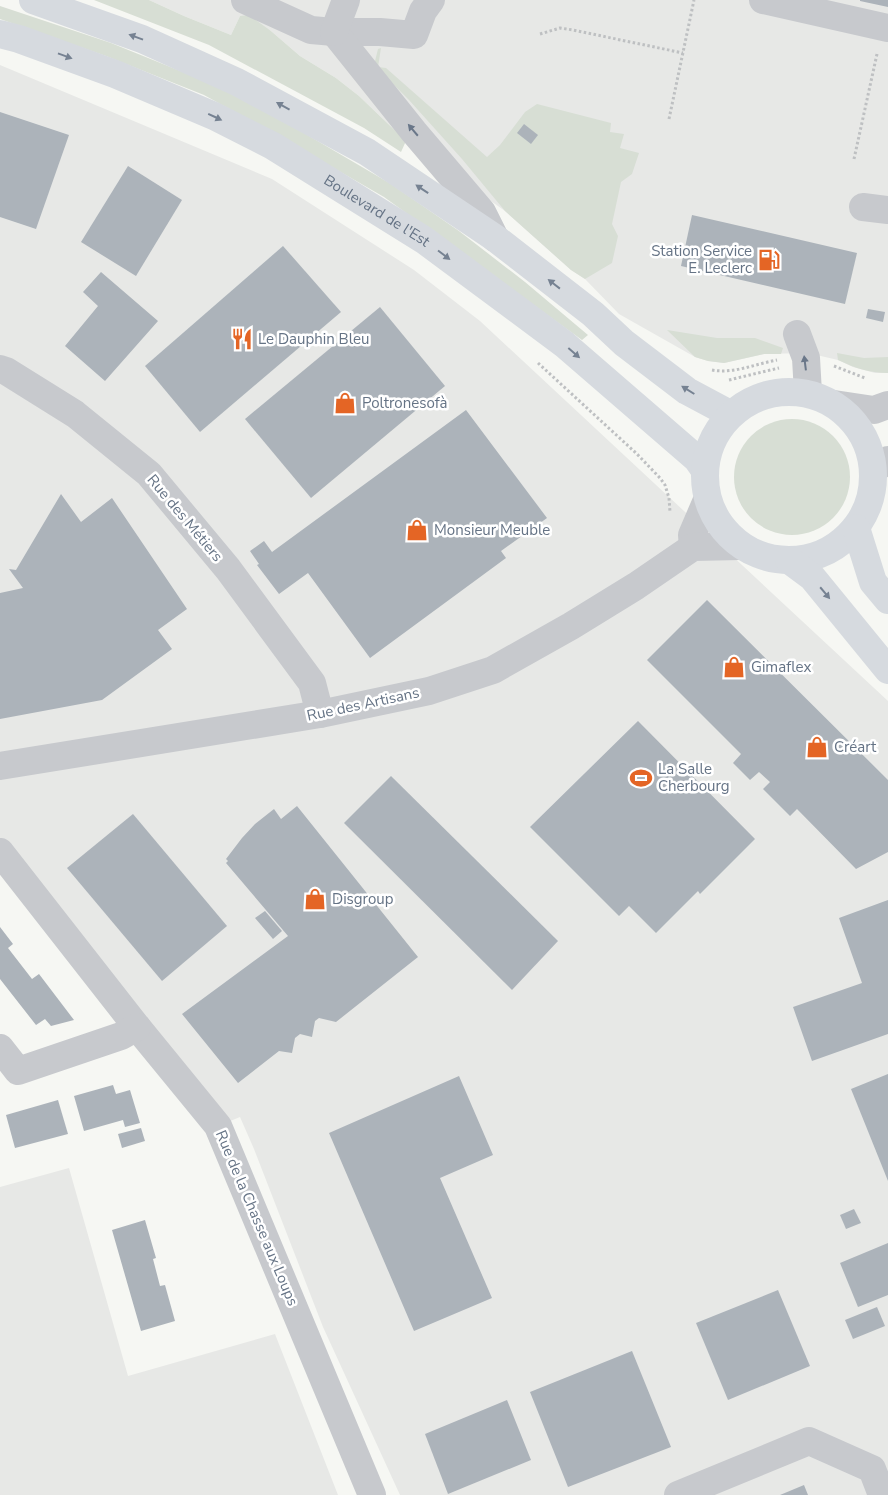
<svg xmlns="http://www.w3.org/2000/svg" width="888" height="1495" font-family="'Nunito Sans',sans-serif">
<rect width="100%" height="100%" fill="#f6f7f3"/>
<!-- built -->
<g fill="#e7e8e6">
<polygon points="149,0 888,0 888,373 875,373 853,367 838,360 808,353 764,354 724,363 708,361 695,357 619,314 585,279 571,270 505,211 406,141 359,96 336,78 300,56 271,31 240,16 231,35 184,16"/>
<polygon points="0,65 272,179 414,270 480,321 888,701 888,1495 400,1495 323,1327 254,1149 240,1117 218,1126 0,852"/>
<polygon points="69,1168 128,1376 275,1334 338,1495 0,1495 0,1187"/>
</g>
<!-- green -->
<g fill="#d7ded4">
<polygon points="94,0 149,0 184,16 231,35 240,16 249,15 271,31 300,56 336,78 359,96 406,141 401,152 364,128 209,45"/>
<polygon points="0,6 111,43 210,83 280,119 391,184 459,231 525,282 588,335 582,340 384,197 273,133 204,95 106,56 0,19"/>
<polygon points="381,48 378,67 386,68 487,157 500,145 525,112 537,104 611,123 610,132 624,134 620,148 639,153 632,174 621,182 612,224 618,236 612,263 585,279 571,270 505,211 462,159 409,100 374,65 378,49"/>
<polygon points="667,330 717,338 755,338 783,348 781,354 764,354 724,363 708,361 695,357"/>
<path d="M837,353L864,358L888,357V373C869,373 855,368 838,360Z"/>
<circle cx="792" cy="477" r="58"/>
</g>
<!-- building -->
<g fill="#acb3ba">
<polygon points="860,0 888,0 888,7 860,1"/>
<polygon points="0,112 69,135 36,229 0,217"/>
<polygon points="524,124 538,135 531,144 517,133"/>
<polygon points="128,166 182,200 136,276 81,242"/>
<polygon points="692,215 857,253 845,304 681,266"/>
<polygon points="283,246 341,312 200,432 145,366"/>
<polygon points="101,272 158,321 105,381 65,346 98,306 83,292"/>
<polygon points="380,307 445,386 311,498 245,419"/>
<polygon points="868,309 885,312 883,322 866,318"/>
<polygon points="466,410 547,518 501,551 506,558 370,658 308,573 279,594 257,565 259,564 250,551 264,541 272,552"/>
<polygon points="61,494 81,522 112,498 187,609 158,630 172,649 102,700 0,719 0,593 23,588 9,569 16,570"/>
<polygon points="707,600 888,780 888,852 856,869 797,809 790,816 763,789 770,782 759,772 750,780 733,763 741,754 647,660"/>
<polygon points="638,721 755,839 700,894 698,891 656,933 629,906 619,916 530,827"/>
<polygon points="391,776 558,941 512,990 344,823"/>
<polygon points="297,806 418,957 336,1022 319,1018 315,1021 312,1037 300,1034 295,1038 292,1053 279,1051 238,1083 182,1014 288,936 226,863 228,861 226,859 242,838 255,824 274,809 281,819"/>
<polygon points="133,814 227,926 162,981 67,868"/>
<polygon points="888,900 888,1034 812,1061 793,1007 862,983 839,918"/>
<polygon points="265,911 282,931 273,939 255,918"/>
<polygon points="0,927 13,944 8,948 32,979 39,974 74,1020 51,1026 45,1019 36,1025 0,979"/>
<polygon points="888,1074 888,1181 851,1089"/>
<polygon points="459,1076 493,1155 440,1178 492,1298 414,1331 329,1133"/>
<polygon points="113,1085 116,1094 130,1090 140,1123 125,1127 123,1120 84,1131 74,1096"/>
<polygon points="58,1100 68,1134 15,1148 6,1115"/>
<polygon points="141,1128 145,1141 122,1148 118,1134"/>
<polygon points="854,1209 861,1223 846,1229 840,1215"/>
<polygon points="145,1220 156,1258 153,1259 160,1286 165,1285 175,1321 141,1331 112,1230"/>
<polygon points="888,1243 888,1295 858,1307 840,1263"/>
<polygon points="778,1290 810,1366 728,1400 696,1323"/>
<polygon points="877,1307 885,1326 853,1339 845,1320"/>
<polygon points="632,1351 671,1447 568,1487 530,1392"/>
<polygon points="507,1400 531,1460 448,1494 425,1434"/>
<polygon points="804,1485 808,1495 780,1495"/>
</g>
<g fill="none" stroke-linecap="round" stroke-linejoin="round">
<!-- path -->
<g stroke="#bec0c2" stroke-width="3" stroke-dasharray="2.5 2.5" stroke-linecap="butt">
<polyline points="540,34 560,28 573,30 683,53"/>
<polyline points="669,119 694,0"/>
<polyline points="854,159 877,54"/>
<polyline points="538,363 637,454 660,478 665,485 669,498 670,512"/>
<polyline points="834,366 865,378"/>
<path d="M712,370C734,374 755,364 777,360"/>
<polyline points="729,380 779,368"/>
</g>
<!-- minor -->
<g stroke="#c7c9cd" stroke-width="28">
<polyline points="245,0 311,30 334,32 380,32 414,35 423,11 431,0"/>
<polyline points="763,0 888,28"/>
<polyline points="334,32 414,132 482,212 495,238"/>
<polyline points="334,32 346,0"/>
<polyline points="863,207 888,210"/>
<polyline points="797,334 806,358 808,393"/>
<polyline points="0,369 6,371 75,414 149,474 228,569 312,683 320,714"/>
<polyline points="834,404 874,410 888,405"/>
<polyline points="874,469 888,460"/>
<polyline points="693,547 692,535 707,500"/>
<polyline points="0,766 320,714 429,691 493,670 571,626 636,586 693,547 741,546"/>
<polyline points="0,852 137,1027 218,1126 372,1495"/>
<polyline points="0,1048 18,1071 121,1036 137,1027"/>
<polyline points="678,1495 809,1441 872,1469 882,1495"/>
</g>
<!-- major -->
<g stroke="#d6dadf" stroke-width="28">
<polyline points="33,0 142,39 237,82 367,152 495,238 593,314 624,343 687,391 730,414"/>
<path id="s1" d="M0,34L19,39L115,74L214,116L273,146L424,240L564,344L697,459L704,469"/>
<circle cx="789" cy="476" r="84"/>
<polyline points="856,528 873,582 888,600"/>
<polyline points="789,560 812,577 888,670"/>
</g>
</g>
<!-- one-way arrows -->
<defs><path id="oneway-solid" d="M-6-.8H1V-3.2L6.5 0L1 3.2V.8H-6Z" transform="scale(1.25)"/></defs>
<g fill="#768292">
<use href="#oneway-solid" transform="translate(136 37) rotate(-160)"/>
<use href="#oneway-solid" transform="translate(65 56) rotate(20)"/>
<use href="#oneway-solid" transform="translate(283 106) rotate(-151)"/>
<use href="#oneway-solid" transform="translate(215 117) rotate(25)"/>
<use href="#oneway-solid" transform="translate(422 189) rotate(-146)"/>
<use href="#oneway-solid" transform="translate(444 255) rotate(37)"/>
<use href="#oneway-solid" transform="translate(554 284) rotate(-142)"/>
<use href="#oneway-solid" transform="translate(574 353) rotate(41)"/>
<use href="#oneway-solid" transform="translate(688 390) rotate(-148)"/>
<use href="#oneway-solid" transform="translate(825 593) rotate(50)"/>
</g>
<g fill="#6a7789">
<use href="#oneway-solid" transform="translate(413 130) rotate(-130)"/>
<use href="#oneway-solid" transform="translate(805 363) rotate(-97)"/>
</g>
<!-- icons -->
<defs>
<g id="fuel-bare" transform="scale(1.725)"><path d="M-5.5-6h7V0h2V4h1.3V-2.5L3-4.5l.8-.8L6-3V5H2.5V1h-1V6h-7ZM-4.2-4.7v3.2H.2V-4.7Z" fill="#e46525" stroke="#fff" stroke-width="2.5" paint-order="stroke"/></g>
<g id="restaurant-bare" transform="scale(1.725)"><path d="M-5-6h1v4h1v-4h1v4h1v-4h1v5L-1.5 .5V6h-2V.5L-5-1ZM5-6V6H3V1.5H1.5Q1.5-4 5-6Z" fill="#e46525" stroke="#fff" stroke-width="2.5" paint-order="stroke"/></g>
<g id="shop-bare" transform="scale(1.725)"><path d="M-5-2.5h2.3a2.7 3.5 0 0 1 5.4 0H5L5.5 6h-11ZM-1.5-2.5h3a1.5 2.3 0 0 0-3 0Z" fill="#e46525" stroke="#fff" stroke-width="2.5" paint-order="stroke"/></g>
<g id="stadium-bare" transform="scale(1.725)"><path d="M0-5a6.5 5 0 1 0 0 10a6.5 5 0 1 0 0-10ZM-3.5-1.8h7v3.6h-7Z" fill="#e46525" stroke="#fff" stroke-width="2.5" paint-order="stroke"/></g>
</defs>
<g fill-rule="evenodd">
<use href="#fuel-bare" x="769" y="260"/>
<use href="#restaurant-bare" x="242" y="339"/>
<use href="#shop-bare" x="345" y="403"/>
<use href="#shop-bare" x="417" y="530"/>
<use href="#shop-bare" x="734" y="667"/>
<use href="#shop-bare" x="817" y="747"/>
<use href="#stadium-bare" x="641" y="778"/>
<use href="#shop-bare" x="315" y="899"/>
</g>
<g text-anchor="middle" dominant-baseline="central" stroke-width="5" stroke-linejoin="round" paint-order="stroke">
<!-- street labels -->
<g font-size="15" fill="#657385" stroke="#fff">
<text stroke="none"><textPath href="#s1" startOffset="418">Boulevard de l'Est</textPath></text>
<text transform="translate(185 518) rotate(50)">Rue des Métiers</text>
<text transform="translate(363 704) rotate(-12)">Rue des Artisans</text>
<text transform="translate(257 1218) rotate(67)">Rue de la Chasse aux Loups</text>
</g>
<!-- poi labels -->
<g font-size="15" fill="#657385" stroke="#fff" text-anchor="start">
<text x="752" y="251" text-anchor="end">Station Service<tspan x="752" dy="17">E. Leclerc</tspan></text>
<text x="258" y="339">Le Dauphin Bleu</text>
<text x="362" y="403">Poltronesofà</text>
<text x="434" y="530">Monsieur Meuble</text>
<text x="751" y="667">Gimaflex</text>
<text x="834" y="747">Créart</text>
<text x="658" y="769">La Salle<tspan x="658" dy="17">Cherbourg</tspan></text>
<text x="332" y="899">Disgroup</text>
</g>
</g>
</svg>
